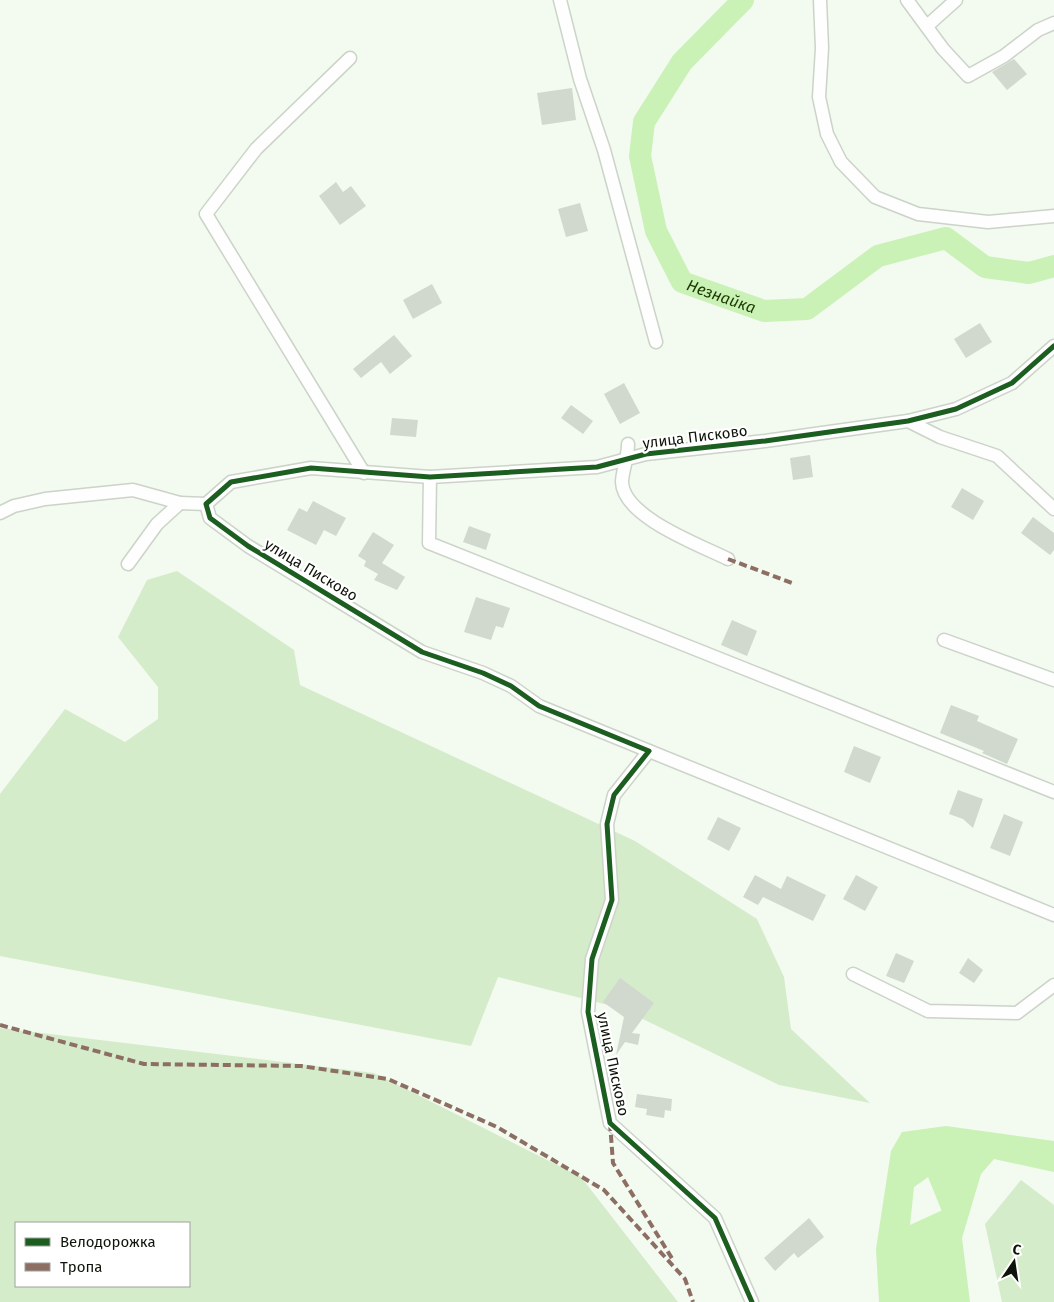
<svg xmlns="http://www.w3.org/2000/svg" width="1054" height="1302" font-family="'Fira Sans',sans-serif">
<rect width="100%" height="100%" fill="#f3faf0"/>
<!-- green -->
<g fill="#d5ecca" fill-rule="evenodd">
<polygon points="177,571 294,650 300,685 635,841 757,919 784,977 791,1029 870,1103 779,1085 620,1008 498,977 471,1046 0,956 0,794 65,709 125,742 158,719 158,687 118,637 147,580"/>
<path d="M0,1028L374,1073L581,1177L678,1302H0ZM16,1223H189V1286H16Z"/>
<polygon points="1021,1180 1054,1205 1054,1302 1002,1302 985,1224"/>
</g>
<!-- water -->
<path fill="#caf1b6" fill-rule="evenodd" d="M946,1126L1054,1141V1172L994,1159L981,1174L962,1238L970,1302H879L876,1249L891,1151L902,1132ZM931,1175L949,1179L953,1186L947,1208L910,1225L914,1187Z"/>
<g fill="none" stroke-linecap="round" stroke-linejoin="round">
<!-- river -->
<g stroke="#caf1b6" stroke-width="22">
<path id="s1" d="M743,0L682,62L644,122L640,156L656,231L682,282L764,311L807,309L878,256L946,238L985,267L1029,273L1054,266"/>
<polyline points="947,1151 937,1170 956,1217 952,1227"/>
</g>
</g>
<!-- building -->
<g fill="#d1d8ce">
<polygon points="1014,59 1027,74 1007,90 992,72"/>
<polygon points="572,88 576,120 542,125 537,93"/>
<polygon points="336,182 343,192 351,186 366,206 340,225 319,196"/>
<polygon points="580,203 588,231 566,237 558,209"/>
<polygon points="432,284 442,303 413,319 403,300"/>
<polygon points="980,323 992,342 966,358 954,339"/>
<polygon points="394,335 412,356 390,374 381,362 361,378 353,369"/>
<polygon points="624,383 640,413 620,424 604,394"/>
<polygon points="571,405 593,421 583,434 561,418"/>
<polygon points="392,418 418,420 416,437 390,435"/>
<polygon points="810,455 813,477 793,480 790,458"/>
<polygon points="962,488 984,501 973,520 951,507"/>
<polygon points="313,501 346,518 336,536 324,530 316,545 287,530 299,508 307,512"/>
<polygon points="1033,517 1054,533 1054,550 1050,555 1021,533"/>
<polygon points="469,526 491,534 486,550 463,542"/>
<polygon points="373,532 394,545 382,563 405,577 397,590 374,580 378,574 364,566 366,561 358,556"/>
<polygon points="476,597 510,608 503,628 496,626 491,640 464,632"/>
<polygon points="732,620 757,631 747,656 721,645"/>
<polygon points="951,705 979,716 977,721 1018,739 1007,764 982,753 984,751 940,733"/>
<polygon points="854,746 881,757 870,783 844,772"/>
<polygon points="958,790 983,799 973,828 963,819 949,814"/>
<polygon points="1004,814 1023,822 1010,856 990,848"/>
<polygon points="718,817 741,828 729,851 707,839"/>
<polygon points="755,875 781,889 787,876 826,895 813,921 763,897 758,905 743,897"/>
<polygon points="856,875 878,887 865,911 843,899"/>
<polygon points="896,953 914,961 904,983 886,976"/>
<polygon points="968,958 983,970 974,983 959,973"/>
<polygon points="620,978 654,1003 632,1033 640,1034 638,1045 625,1042 616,1055 624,1017 603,1002"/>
<polygon points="637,1094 672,1099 671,1111 665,1110 664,1118 646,1115 647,1109 635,1107"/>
<polygon points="809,1218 824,1237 798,1258 794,1253 775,1271 764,1258"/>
</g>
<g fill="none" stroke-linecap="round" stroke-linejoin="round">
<!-- minor casing -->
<g stroke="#ccd3c8" stroke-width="15">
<g id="minor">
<polyline points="560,0 580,79 604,150 656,342"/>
<polyline points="820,0 822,48 819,97 827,134 841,162 875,197 918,214 988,222 1054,216"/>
<polyline points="907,0 943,49 968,76 1004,56 1038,30 1054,23"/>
<polyline points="927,26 956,0"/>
<polyline points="350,58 256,149 206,214 364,473"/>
<polyline points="908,421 940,437 997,456 1054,509"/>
<path d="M628,444C628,458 622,472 622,482C623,517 700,545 728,559"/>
<polyline points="430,477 429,543 1054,792"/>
<polyline points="180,503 206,504"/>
<polyline points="0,513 14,506 45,499 133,490 180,503 157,524 128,564"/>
<polyline points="944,640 1054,680"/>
<polyline points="649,751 1054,915"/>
<polyline points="853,974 928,1011 1017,1013 1054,985"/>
<polyline points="752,1302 715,1218 610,1123 588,1012 592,959 612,900 607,824 614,795 649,751 539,706 511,686 483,673 422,652 248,546 210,518 206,504 231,482 311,468 430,477 597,467 646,454 765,441 908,421 956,409 1012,383 1054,346"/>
</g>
</g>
<!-- minor -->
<use href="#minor" stroke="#fdfefd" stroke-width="12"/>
<!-- quiet -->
<g stroke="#8d6e63" stroke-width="4" stroke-dasharray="8 4" stroke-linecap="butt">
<polyline points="728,559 792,583"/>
<polyline points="0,1025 144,1064 301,1066 388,1079 497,1127 604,1190 685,1279 693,1302"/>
<polyline points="610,1123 613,1163 673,1260"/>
</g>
<!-- cycleway casing -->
<g stroke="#fff" stroke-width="8">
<polyline id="cycleway" points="752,1302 715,1218 610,1123 588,1012 592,959 612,900 607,824 614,795 649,751 539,706 511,686 483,673 422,652 248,546 210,518 206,504 231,482 311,468 430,477 597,467 646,454 765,441 908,421 956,409 1012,383 1054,346"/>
</g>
<!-- cycleway -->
<use href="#cycleway" stroke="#1b5e20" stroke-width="5"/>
</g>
<g text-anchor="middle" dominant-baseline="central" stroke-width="4.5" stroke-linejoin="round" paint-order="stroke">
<!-- street labels -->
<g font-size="15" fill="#0e140a" stroke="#fff">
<text transform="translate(695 437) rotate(-7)">улица Писково</text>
<text transform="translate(311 570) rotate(31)">улица Писково</text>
<text transform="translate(613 1064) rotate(78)">улица Писково</text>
</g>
<!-- water labels -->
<g font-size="16" font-style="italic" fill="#1b3a01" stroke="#fff">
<text stroke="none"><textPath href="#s1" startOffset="368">Незнайка</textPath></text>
</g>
</g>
<!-- legend -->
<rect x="15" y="1222" width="175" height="65" fill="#ffffff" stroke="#9fa19d"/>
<rect x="25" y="1238" width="25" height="8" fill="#1b5e20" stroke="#9fa19d"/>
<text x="60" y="1247" font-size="15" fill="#0e140a">Велодорожка</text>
<rect x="25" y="1263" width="25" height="8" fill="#8d6e63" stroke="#9fa19d"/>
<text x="60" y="1272" font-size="15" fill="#0e140a">Тропа</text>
<!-- north arrow -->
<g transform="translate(1014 1262) rotate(13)" stroke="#ffffff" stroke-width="4" paint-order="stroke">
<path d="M0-4L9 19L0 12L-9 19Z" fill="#0e140a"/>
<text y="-8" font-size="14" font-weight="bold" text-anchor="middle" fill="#0e140a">С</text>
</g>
</svg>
